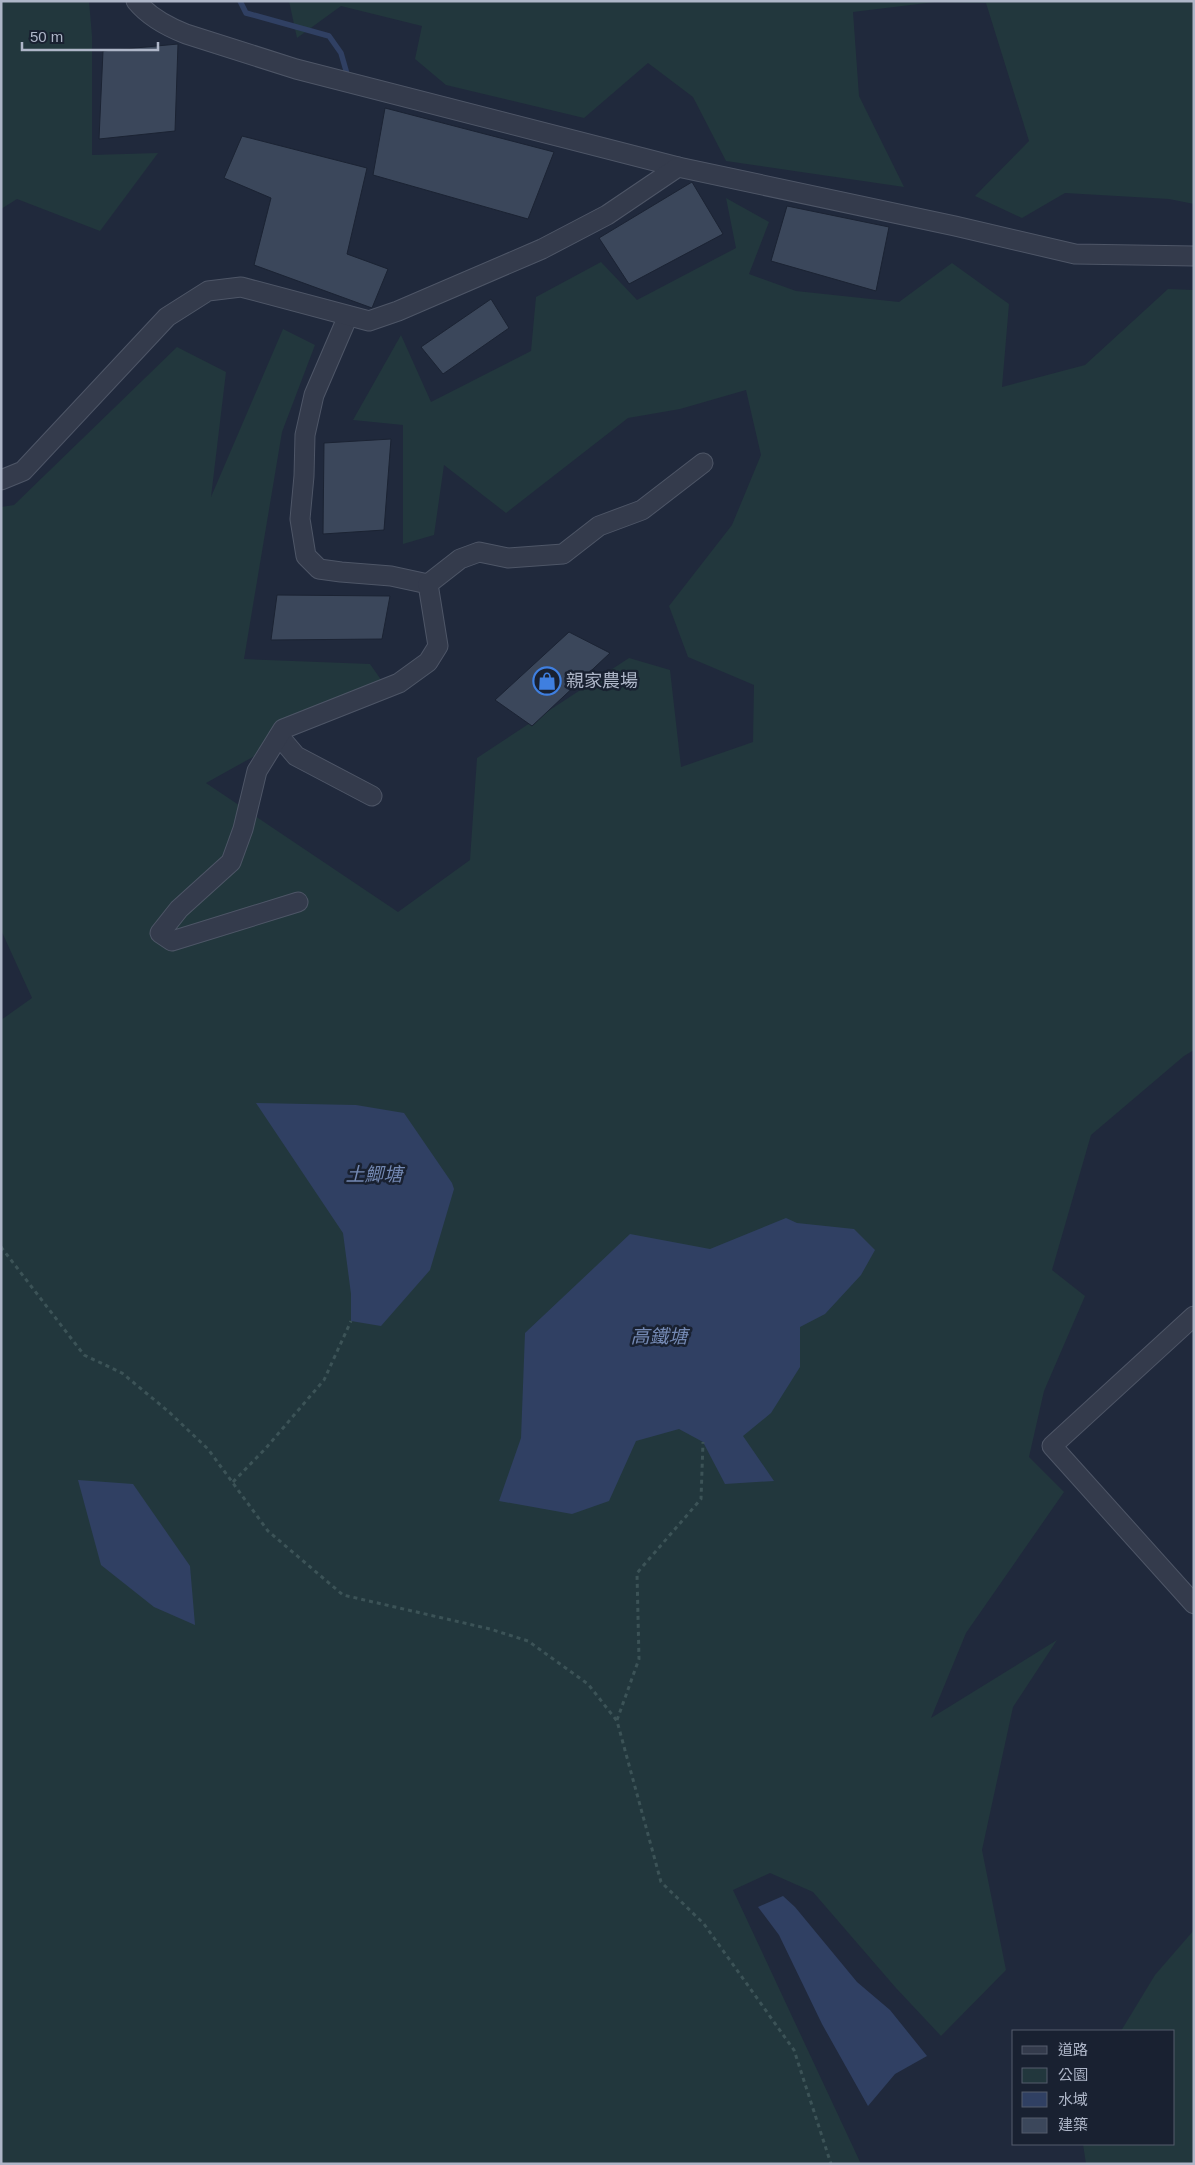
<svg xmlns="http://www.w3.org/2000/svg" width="1195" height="2165" font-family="Helvetica,'Noto Sans TC',sans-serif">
<rect width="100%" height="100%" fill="#20293c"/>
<!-- green -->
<g fill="#22373d">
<polygon points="1,1 89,1 92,36 92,155 158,153 100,231 17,199 1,209"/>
<polygon points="289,1 1194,1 1194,204 1169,199 1065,193 1022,218 975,196 1029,141 986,3 935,2 853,12 859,96 904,187 726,161 693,97 648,63 584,118 446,85 415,59 422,26 341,6 297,38"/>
<polygon points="726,198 769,222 749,274 796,291 899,302 952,263 1009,304 1002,387 1085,365 1168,289 1194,290 1194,1050 1184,1056 1091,1135 1052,1270 1085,1296 1044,1391 1029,1457 1064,1492 966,1633 931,1718 1057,1640 1013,1707 982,1850 1006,1970 941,2036 896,1988 813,1892 770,1873 733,1890 861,2164 1,2164 1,1020 32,998 1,930 1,507 14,505 177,347 226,372 211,497 283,329 315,345 282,432 244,659 370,664 384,684 206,783 398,912 470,860 477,758 629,658 670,670 681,767 753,742 754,685 688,657 669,606 732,525 761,455 746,390 680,409 628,418 506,513 444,465 434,535 403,544 403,425 353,420 401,335 431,402 531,351 536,297 601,262 637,300 736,248"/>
<polygon points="1194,1930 1194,2164 1086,2164 1083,2144 1174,2144 1174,2031 1121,2031 1155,1975"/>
</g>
<!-- water -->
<g fill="#304063">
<polygon points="256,1103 356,1105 404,1113 452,1183 454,1189 430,1270 381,1326 351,1321 351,1294 343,1233"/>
<polygon points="786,1218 797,1223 854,1229 875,1250 861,1275 825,1314 800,1327 800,1367 771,1413 743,1436 774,1481 725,1484 703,1442 679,1429 636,1441 609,1501 572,1514 499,1501 521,1438 525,1333 630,1234 710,1249"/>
<polygon points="78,1480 133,1484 190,1566 195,1625 154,1607 101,1565"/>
<polygon points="783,1896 795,1907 857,1982 890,2010 927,2056 895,2074 868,2106 822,2024 779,1935 758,1907"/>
</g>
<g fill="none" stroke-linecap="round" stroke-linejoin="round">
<!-- stream -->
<polyline stroke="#304063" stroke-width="5.5" points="240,1 246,13 329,36 341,53 347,74"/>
</g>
<!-- building -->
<g fill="#3b475b" stroke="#1b2333">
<polygon points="178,44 175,131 99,139 103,51"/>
<polygon points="385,108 554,152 528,219 373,175"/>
<polygon points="242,136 367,168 347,254 388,269 372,308 254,265 271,198 224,178"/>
<polygon points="692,182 723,234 629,284 599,238"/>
<polygon points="787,206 889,227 876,291 771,261"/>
<polygon points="491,299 509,328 443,374 421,347"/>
<polygon points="391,439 384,530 323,534 324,443"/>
<polygon points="277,595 390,596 382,639 271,640"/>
<polygon points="569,632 610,653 532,726 495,700"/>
</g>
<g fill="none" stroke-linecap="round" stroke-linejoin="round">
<!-- minor casing -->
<g stroke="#4e5667" stroke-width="21">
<g id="minor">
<path d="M136,1C149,17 168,27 186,34L296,69L678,167"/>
<polyline points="348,316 314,395 305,435 304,476 300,519 306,556 319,569 341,572 391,576 428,584"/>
<polyline points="1,480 23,471 167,317 208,291 241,287 369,321 398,311 542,249 607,215 678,167 955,226 1075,254 1194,256"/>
<polyline points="279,736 296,756 372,796"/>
<polyline points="298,902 172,941 160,933 179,909 231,862 243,829 257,771 283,729 399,683 428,662 438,646 428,584 460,559 479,552 508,558 563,554 599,526 642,510 703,463"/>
<polyline points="1194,1316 1052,1446 1194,1604"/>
</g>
</g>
<!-- path -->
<g stroke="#3c5357" stroke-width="3" stroke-dasharray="4 4" stroke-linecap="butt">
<polyline points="1,1247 84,1355 122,1373 169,1412 208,1449 268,1531 343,1595 490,1629 528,1641 588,1684 617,1721 661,1882 704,1924 794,2050 831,2164"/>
<polyline points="233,1482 266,1448 324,1380 351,1321"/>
<polyline points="617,1720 639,1659 637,1573 701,1499 703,1442"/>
</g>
<!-- minor -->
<use href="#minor" stroke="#343b4c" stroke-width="19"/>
</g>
<!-- icons -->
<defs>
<g id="shop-ring" transform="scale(1.4375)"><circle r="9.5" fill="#192131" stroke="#3f7fe0" stroke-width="1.5"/><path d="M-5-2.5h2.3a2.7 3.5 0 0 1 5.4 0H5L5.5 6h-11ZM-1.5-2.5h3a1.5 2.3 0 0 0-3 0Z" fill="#3f7fe0"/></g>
</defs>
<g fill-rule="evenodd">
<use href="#shop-ring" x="547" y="681"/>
</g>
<g text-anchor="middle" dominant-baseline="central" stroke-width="5" stroke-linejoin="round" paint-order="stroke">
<!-- poi labels -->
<g font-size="18" fill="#aeb6c8" stroke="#192131" text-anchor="start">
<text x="566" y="681">親家農場</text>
</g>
<!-- water labels -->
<g font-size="19" font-style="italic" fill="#7489b3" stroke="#192131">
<text x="374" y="1174">土鯽塘</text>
<text x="659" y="1336">高鐵塘</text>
</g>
</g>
<!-- border -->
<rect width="1195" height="2165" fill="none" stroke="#aeb6c8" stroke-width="5"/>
<!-- legend -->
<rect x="1012" y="2030" width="162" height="115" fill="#192131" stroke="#555d6d"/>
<rect x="1022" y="2046" width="25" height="8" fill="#343b4c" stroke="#555d6d"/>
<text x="1058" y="2055" font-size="15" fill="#aeb6c8">道路</text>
<rect x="1022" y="2068" width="25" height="15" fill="#22373d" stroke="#555d6d"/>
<text x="1058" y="2080" font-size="15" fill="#aeb6c8">公園</text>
<rect x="1022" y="2092" width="25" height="15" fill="#304063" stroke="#555d6d"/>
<text x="1058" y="2105" font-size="15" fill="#aeb6c8">水域</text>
<rect x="1022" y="2118" width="25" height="15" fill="#3b475b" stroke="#555d6d"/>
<text x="1058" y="2130" font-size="15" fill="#aeb6c8">建築</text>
<!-- scale -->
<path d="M22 42v8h136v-8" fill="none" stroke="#aeb6c8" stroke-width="2.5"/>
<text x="30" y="42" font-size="15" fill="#aeb6c8" stroke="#192131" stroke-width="4" paint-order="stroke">50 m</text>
</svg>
